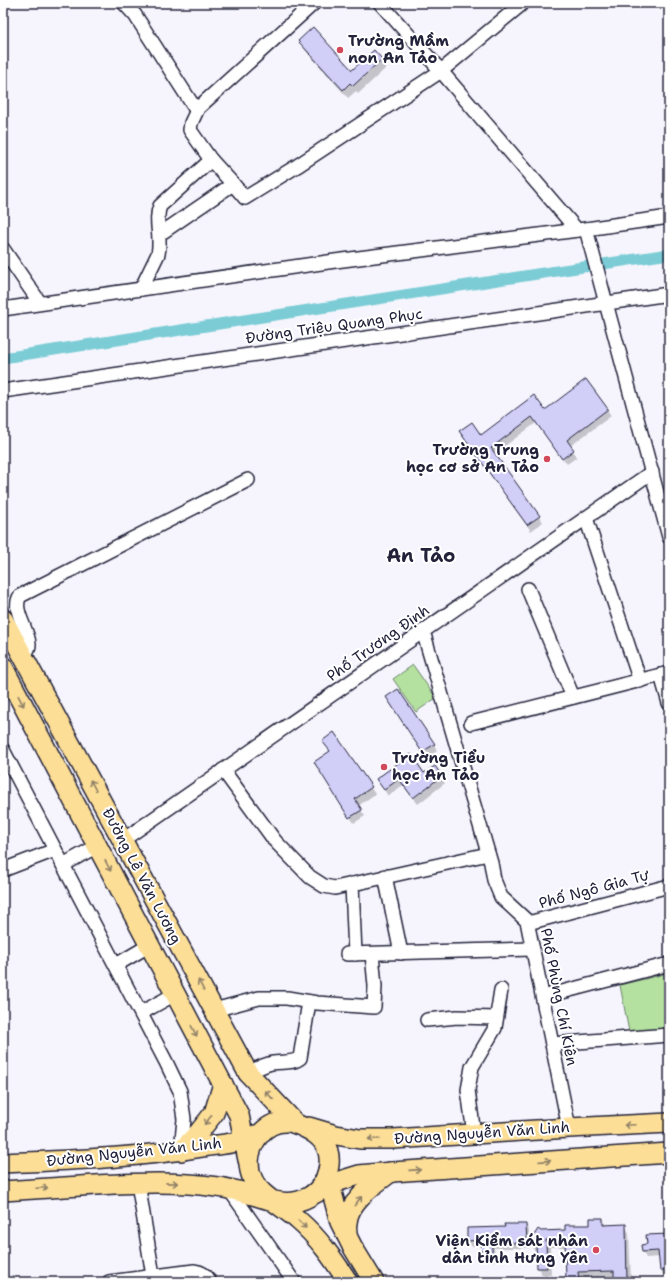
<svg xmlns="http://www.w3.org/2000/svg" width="672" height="1285" font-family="'Shantell Sans',sans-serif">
<rect width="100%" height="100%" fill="#f6f5fd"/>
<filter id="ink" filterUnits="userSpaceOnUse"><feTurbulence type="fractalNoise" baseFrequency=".025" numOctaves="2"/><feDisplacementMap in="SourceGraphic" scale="8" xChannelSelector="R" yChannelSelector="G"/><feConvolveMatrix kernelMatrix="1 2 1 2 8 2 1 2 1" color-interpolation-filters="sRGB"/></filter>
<g filter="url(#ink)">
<!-- green -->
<g fill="#b4e19f" stroke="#6b826d">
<polygon points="413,665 436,698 416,712 393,679"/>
<polygon points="669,973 669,1028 629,1032 620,985"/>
</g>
<!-- shadow -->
<g fill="#0003">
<polygon points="300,41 352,71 381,60 386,68 358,94 356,91 348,98 305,50"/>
<polygon points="607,409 611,416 570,446 577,457 567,464 536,423 494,454 543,522 531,531 464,438 481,436 545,411"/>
<polygon points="390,703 434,744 437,751 427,758"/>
<polygon points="334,734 375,794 358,806 365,816 354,823 318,768 331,752"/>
<polygon points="411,756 424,775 434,767 445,783 418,804 403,785 388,796 381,785"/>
<polygon points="603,1219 607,1226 625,1225 629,1233 631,1282 615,1282 615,1279 582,1279 582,1282 567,1282 566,1247 550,1247 551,1275 542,1275 538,1268 538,1250 534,1250 530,1243 540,1232 566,1231 591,1226"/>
<polygon points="526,1225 529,1230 529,1248 494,1248 495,1261 486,1261 483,1256 483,1246 471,1246 468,1240 506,1228"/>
<polygon points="669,1235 669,1277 664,1277 661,1271 660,1257 646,1258 643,1252 642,1246 648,1245"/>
</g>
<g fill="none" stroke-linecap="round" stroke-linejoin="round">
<!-- canal -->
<polyline stroke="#7cccd5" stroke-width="11" points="3,358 537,274 669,254"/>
</g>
<!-- building -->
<g fill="#d1cef7" stroke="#22223b">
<polygon points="313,27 352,70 374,50 382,59 353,86 350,83 343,90 298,41"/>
<polygon points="586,379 608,409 567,440 574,450 562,459 532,417 491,448 540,516 527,525 459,431 472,422 481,435 534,395 545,410"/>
<polygon points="398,689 435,744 422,752 386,697"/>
<polygon points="334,732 372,787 355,799 362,810 349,818 314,762 330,751 322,741"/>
<polygon points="411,754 424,773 435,766 442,776 413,798 399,779 384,790 376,779"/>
<polygon points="590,1218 603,1218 603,1225 626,1224 627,1282 614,1282 614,1271 578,1272 579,1282 566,1282 565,1239 546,1240 547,1268 537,1268 536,1243 529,1243 538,1229 541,1231 565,1230 565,1225 590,1225"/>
<polygon points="504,1224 526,1224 527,1243 492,1243 492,1256 482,1256 481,1240 467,1241 467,1228 505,1227"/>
<polygon points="669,1234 669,1271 660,1271 658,1251 642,1252 641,1245 647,1244 646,1235"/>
</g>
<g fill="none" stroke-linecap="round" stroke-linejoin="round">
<!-- minor casing -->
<g stroke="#22223b" stroke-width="16">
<g id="minor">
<polyline points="124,3 135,15 196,110"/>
<polyline points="380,3 441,71 577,230"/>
<polyline points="211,160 233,184"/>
<polyline points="586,229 669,537"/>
<polyline points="160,234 233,184 245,198 297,166 441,71 523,3"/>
<polyline points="3,249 40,303"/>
<path d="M141,289L158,254C162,238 154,220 160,206L211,160L190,130L191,123L198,108L314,3"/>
<polyline points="3,309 335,261 586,229 669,217"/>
<polyline points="3,391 669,294"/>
<polyline points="586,518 640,681"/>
<polyline points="528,589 573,697"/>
<polyline points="423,631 491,863 494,880 501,897 527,921 569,1128"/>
<path d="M23,656C26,652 29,650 29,645C30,632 11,610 20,596L248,480"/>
<polyline points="661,675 669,703"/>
<polyline points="471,723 669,673"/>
<polyline points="3,750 166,1062 180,1091 184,1119 181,1151"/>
<polyline points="223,770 275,841 310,877 324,886 335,888 488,854"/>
<polyline points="123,840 652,472"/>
<polyline points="63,865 97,846"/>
<polyline points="3,870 55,850"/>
<polyline points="385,876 401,953"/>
<polyline points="352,884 355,954"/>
<polyline points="528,923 669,886"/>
<polyline points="347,954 533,949"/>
<polyline points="116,965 150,945"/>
<polyline points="543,997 669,964"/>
<polyline points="214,1010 259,998 287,998 317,1003 374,1007 375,986 372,954"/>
<polyline points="141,1013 175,994"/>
<polyline points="427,1020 457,1017 496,1018"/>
<polyline points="552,1044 669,1035"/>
<path d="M248,1073C256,1069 263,1065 272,1063C281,1061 293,1064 300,1058L309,1002"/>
<polyline points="474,1134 468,1090 472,1067 495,1028 501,990"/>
<polyline points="138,1183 154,1282"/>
<polyline points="229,1189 294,1282"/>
<path d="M109,1282L194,1271C202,1272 207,1275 210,1282"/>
</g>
</g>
<!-- highway casing -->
<g stroke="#22223b" stroke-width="22">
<g id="highway">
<polyline points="3,619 248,1073 296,1124"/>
<polyline points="3,667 239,1115 248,1160"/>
<polyline points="309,1127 336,1135 360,1139 393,1139 569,1128 669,1123"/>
<polyline points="181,1151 199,1132 214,1113 223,1084"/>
<path d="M3,1163C68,1160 138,1158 203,1147C221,1144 239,1144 255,1135"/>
<polyline points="327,1174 340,1222 352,1246 374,1282"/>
<path d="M3,1191C34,1189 65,1187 96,1185C136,1183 177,1181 217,1187C235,1189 252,1195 270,1200C298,1208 325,1196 329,1165C331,1146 320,1135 305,1128C299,1125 293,1122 287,1122C265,1121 250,1142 249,1162C249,1173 254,1185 263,1193C274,1203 287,1210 298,1220C319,1238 334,1260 348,1282"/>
<polyline points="316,1193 330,1184 359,1175 392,1172 669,1153"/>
<path d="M347,1235C347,1231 346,1227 347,1223C348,1201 375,1184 391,1172"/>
</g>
</g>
<!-- minor -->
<use href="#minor" stroke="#fff" stroke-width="13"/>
<!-- highway -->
<use href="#highway" stroke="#fcde96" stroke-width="19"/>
</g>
<!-- one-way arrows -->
<defs><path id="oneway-shaft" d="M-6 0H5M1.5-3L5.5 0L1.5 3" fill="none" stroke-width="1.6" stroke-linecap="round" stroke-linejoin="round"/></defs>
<g stroke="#8f8068">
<use href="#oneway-shaft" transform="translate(21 701) rotate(62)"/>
<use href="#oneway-shaft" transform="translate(93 785) rotate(-118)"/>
<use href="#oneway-shaft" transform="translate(108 866) rotate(62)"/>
<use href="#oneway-shaft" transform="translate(201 985) rotate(-118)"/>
<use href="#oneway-shaft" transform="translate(194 1031) rotate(62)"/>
<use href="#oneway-shaft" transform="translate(269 1095) rotate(-133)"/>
<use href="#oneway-shaft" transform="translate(208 1120) rotate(129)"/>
<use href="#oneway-shaft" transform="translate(630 1125) rotate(177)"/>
<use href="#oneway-shaft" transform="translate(374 1139) rotate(-180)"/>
<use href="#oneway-shaft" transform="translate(545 1161) rotate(-4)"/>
<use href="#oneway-shaft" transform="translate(415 1170) rotate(-4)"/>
<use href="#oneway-shaft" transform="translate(172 1183) rotate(1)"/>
<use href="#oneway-shaft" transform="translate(42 1188) rotate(-3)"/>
<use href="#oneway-shaft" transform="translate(358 1201) rotate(-52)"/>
<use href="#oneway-shaft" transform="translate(302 1224) rotate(45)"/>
</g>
</g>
<!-- markers -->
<g fill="#d1495b" stroke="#fff" stroke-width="1.5">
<circle cx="340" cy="50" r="4"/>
<circle cx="547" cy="459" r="4"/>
<circle cx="384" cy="767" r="4"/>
<circle cx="596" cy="1250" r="4"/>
</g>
<g text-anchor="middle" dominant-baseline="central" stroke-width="4" stroke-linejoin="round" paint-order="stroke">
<!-- poi labels -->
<g font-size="15" font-weight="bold" fill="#22223b" stroke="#fff" text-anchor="start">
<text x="348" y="41">Trường Mầm<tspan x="348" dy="17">non An Tảo</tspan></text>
<text x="539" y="450" text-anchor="end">Trường Trung<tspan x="539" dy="17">học cơ sở An Tảo</tspan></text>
<text x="392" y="758">Trường Tiểu<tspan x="392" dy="17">học An Tảo</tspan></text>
<text x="588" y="1241" text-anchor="end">Viện Kiểm sát nhân<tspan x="588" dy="17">dân tỉnh Hưng Yên</tspan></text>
</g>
<!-- street labels -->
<g font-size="15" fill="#22223b" stroke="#fff">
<text transform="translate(334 326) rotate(-8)">Đường Triệu Quang Phục</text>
<text transform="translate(378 643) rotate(-35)">Phố Trương Định</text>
<text transform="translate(142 876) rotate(62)">Đường Lê Văn Lương</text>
<text transform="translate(594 889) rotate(-15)">Phố Ngô Gia Tự</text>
<text transform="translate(559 997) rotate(79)">Phố Phùng Chí Kiên</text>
<text transform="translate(482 1133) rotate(-4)">Đường Nguyễn Văn Linh</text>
<text transform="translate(134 1152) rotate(-6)">Đường Nguyễn Văn Linh</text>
</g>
<!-- district labels -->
<g font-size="19" font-weight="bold" fill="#22223b" stroke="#fff">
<text x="421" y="555">An Tảo</text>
</g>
</g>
<!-- margin -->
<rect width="672" height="1285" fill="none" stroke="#fff" stroke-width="16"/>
<rect x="8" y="8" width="656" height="1269" fill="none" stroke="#22223b" stroke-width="1.5" filter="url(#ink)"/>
</svg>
